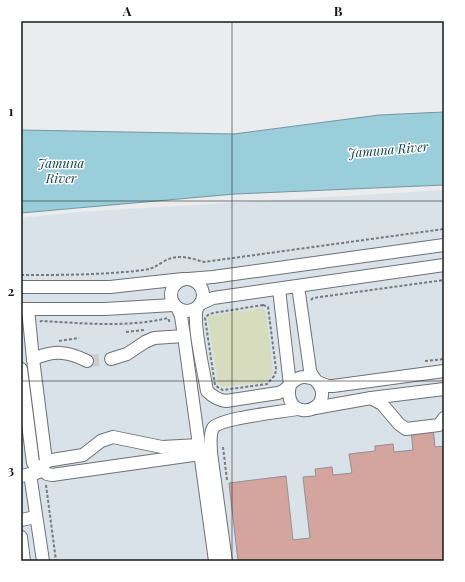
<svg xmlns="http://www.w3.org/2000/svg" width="465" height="582" font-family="'Playfair Display',serif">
<rect width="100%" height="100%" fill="#ebecee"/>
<!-- built -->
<polygon fill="#dae2e9" points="444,190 444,561 21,561 21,218 78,212"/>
<!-- green -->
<path fill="#d7dcbe" d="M261,308L264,309L266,313L273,372C271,378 268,381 262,383L223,387L218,384L208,319L210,316Z"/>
<!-- water -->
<polygon fill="#99ceda" stroke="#7297a0" points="444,112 444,185 235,194 21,213 21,130 234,134 379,115"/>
<!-- building -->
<polygon fill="#d4a59f" stroke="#929090" points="433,428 435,447 444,446 444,561 238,561 229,483 286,476 293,540 310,538 303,477 316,476 315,469 332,467 333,475 352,473 349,454 375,451 375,446 393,444 394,452 413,450 411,430"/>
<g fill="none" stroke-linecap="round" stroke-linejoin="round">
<!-- minor-tunnel -->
<polyline stroke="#cbccce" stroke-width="12" stroke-dasharray="12 6" stroke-linecap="butt" points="87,361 111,359"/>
<!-- minor casing -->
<g stroke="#707173" stroke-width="14">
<g id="minor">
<circle cx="187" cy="295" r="16"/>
<polyline points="188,279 213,277 444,245"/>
<path d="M298,286L310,370C312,379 321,383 322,392C324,417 282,418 290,385C297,377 303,375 314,379"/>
<polyline points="21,287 110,287 183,279"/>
<polyline points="200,304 213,298 444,265"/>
<path d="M197,308C192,323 204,372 207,391C213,397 218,400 226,401L278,393L283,391L290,385L279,289"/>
<polyline points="21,309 105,309 173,305"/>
<polyline points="178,309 181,316 184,336 215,561"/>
<path d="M33,359C54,350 67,351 87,361"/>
<polyline points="111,359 127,354 145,342 154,338 184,336"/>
<polyline points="21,369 33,463 47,474 52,475 200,454"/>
<polyline points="317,382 328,386 333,386 444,371"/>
<polyline points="371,398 382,404 399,424 406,429 439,425 444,418"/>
<polyline points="315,408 371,398 444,389"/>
<polyline points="46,461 83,455 101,441 113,437 162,447 199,445"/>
<polyline points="30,474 43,561"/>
<polyline points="21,476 36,473 41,471 46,461 33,359 28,309"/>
<polyline points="21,520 36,517"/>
<polyline points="21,537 24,561"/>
<path d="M226,561L211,453C211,445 209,435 213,428C220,418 282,412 297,409"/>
</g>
</g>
<!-- path -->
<g stroke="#777879" stroke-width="2" stroke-dasharray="3 2" stroke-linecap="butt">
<path d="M21,275C62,275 103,275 144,270C152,269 156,266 163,262C176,253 190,258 204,262L444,229"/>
<polyline points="311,300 313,298 444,280"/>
<polygon points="263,305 268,307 276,369 275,375 267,384 223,390 219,388 215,385 205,318 208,315 213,313"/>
<path d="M40,322L41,321C83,323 126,328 168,318L170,323"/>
<polyline points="126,332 144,330"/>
<polyline points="59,341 79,338"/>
<polyline points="425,361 444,359"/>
<polyline points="223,447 227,480"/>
<polyline points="46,485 56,561"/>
</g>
<!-- minor -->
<use href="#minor" stroke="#fff" stroke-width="12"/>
</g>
<!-- grid -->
<path fill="none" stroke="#171818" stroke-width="1" stroke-opacity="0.55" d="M232,21V561M21,201H444M21,381H444"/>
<g text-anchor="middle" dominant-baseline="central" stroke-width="3" stroke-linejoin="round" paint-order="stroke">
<!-- water labels -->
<g font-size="13" font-style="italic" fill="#14434d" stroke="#fff">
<text transform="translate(388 149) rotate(-5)">Jamuna River</text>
<text x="61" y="162">Jamuna<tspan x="61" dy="15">River</tspan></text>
</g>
</g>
<!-- border -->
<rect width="465" height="582" fill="none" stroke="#ffffff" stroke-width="44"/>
<rect x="22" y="22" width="421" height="538" fill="none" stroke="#171818" stroke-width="1.5"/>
<g font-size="13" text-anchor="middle" font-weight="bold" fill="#171818">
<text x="127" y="16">A</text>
<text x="338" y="16">B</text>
<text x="11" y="116">1</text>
<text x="11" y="296">2</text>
<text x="11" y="475">3</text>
</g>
</svg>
